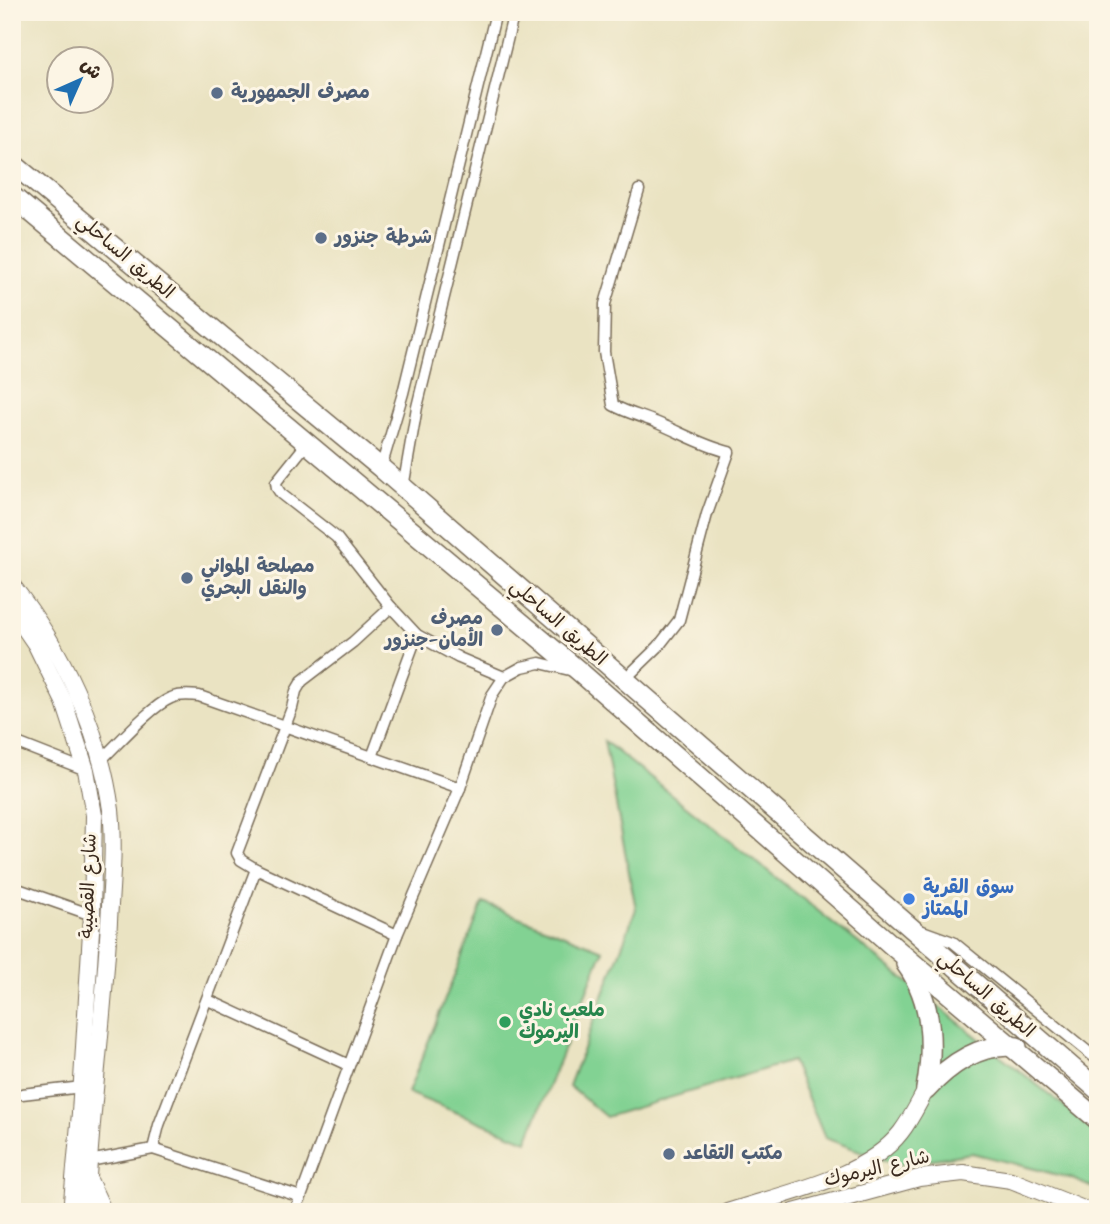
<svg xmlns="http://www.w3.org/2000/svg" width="1110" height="1224" font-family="Kalam,'Playpen Sans Arabic',sans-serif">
<rect width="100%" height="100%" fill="#fcf5e5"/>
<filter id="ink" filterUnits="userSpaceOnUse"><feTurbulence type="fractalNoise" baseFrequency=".0143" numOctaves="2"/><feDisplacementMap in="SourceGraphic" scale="14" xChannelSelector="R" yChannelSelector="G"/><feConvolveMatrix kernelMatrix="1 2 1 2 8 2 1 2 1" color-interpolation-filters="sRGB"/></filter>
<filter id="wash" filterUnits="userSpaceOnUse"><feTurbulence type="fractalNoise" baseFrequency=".00686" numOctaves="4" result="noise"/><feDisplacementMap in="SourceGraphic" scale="28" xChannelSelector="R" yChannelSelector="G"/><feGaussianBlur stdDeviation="1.57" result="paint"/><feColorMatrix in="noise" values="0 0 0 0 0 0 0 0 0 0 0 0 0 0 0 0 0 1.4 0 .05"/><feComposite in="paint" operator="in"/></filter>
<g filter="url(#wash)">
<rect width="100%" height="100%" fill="#eae3c2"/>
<!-- green -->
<g fill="#82d293" stroke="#5e7e58" stroke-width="2">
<polygon points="604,741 1098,1133 1098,1190 1070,1178 972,1153 897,1165 825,1138 792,1061 606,1117 569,1086 636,909"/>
<polygon points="483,903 603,950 527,1141 408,1093"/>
</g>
</g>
<g filter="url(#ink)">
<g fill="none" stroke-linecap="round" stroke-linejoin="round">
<!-- street casing -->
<g stroke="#786b57" stroke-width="13">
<g id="street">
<polyline points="308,442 276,482 277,488 281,494 336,537 391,607 417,635 459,658 504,677"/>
<polyline points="381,468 403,393 496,12"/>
<polyline points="403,488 417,407 514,12"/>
<polyline points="391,607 353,642 302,681 296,691 292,708 237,853 241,860 256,869 397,935"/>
<path d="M624,680L658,647L679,620L707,514L729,452C703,446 680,432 655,422C641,416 627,413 613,405L604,352L605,304L639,190"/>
<polyline points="12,741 86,770"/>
<polyline points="372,757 417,635"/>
<path d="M100,761C118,744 150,707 171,698C179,694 190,695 199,696L460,788"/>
<polyline points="12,887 92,915"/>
<polyline points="917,929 953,942 1098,1060"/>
<polyline points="208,1000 349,1065"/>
<polyline points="22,1094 82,1087"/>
<polyline points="153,1149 159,1125 256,869"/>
<polyline points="89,1161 153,1149 301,1197"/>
<polyline points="294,1212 301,1197 397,935 460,788 492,695 504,677 522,667 540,663 574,671"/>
</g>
</g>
<!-- secondary casing -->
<g stroke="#786b57" stroke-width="18">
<g id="secondary">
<path d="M12,585C62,649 100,729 111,810C115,847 111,885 109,921C104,1018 90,1115 86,1212"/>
<polyline points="12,610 36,645 64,702 86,770 94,815 92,915 80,1113 71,1212"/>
<polyline points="90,1182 104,1212"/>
<path d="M727,1212C781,1194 865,1179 901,1132C911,1119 918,1104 926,1090"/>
<polyline points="794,1212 919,1178 963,1173 1011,1180 1091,1212"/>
</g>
</g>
<!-- highway casing -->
<g stroke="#786b57" stroke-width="22">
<g id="highway">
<polyline points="12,163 381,468 1098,1090"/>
<polyline points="12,196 580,672 895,948 1098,1120"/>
<path d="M906,964C933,1001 934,1046 926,1089"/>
<path d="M926,1090C950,1064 980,1042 1017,1047"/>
</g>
</g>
<!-- street -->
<use href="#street" stroke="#fff" stroke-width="10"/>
<!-- secondary -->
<use href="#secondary" stroke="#fff" stroke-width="16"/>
<!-- highway -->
<use href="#highway" stroke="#fff" stroke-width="19"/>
</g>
</g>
<!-- markers -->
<g fill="#5c6f8a" stroke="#fcf5e5" stroke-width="2.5">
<circle cx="217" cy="93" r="7"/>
<circle cx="321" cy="238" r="7"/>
<circle cx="187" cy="578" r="7"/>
<circle cx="497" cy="630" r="7"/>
<circle cx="669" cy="1154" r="7"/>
</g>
<circle fill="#3f7fe0" stroke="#fcf5e5" stroke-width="2.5" cx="909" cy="899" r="7"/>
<circle fill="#2e9e5b" stroke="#fcf5e5" stroke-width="2.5" cx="505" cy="1022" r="7"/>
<g text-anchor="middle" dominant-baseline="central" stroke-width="6" stroke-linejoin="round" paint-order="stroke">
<!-- service labels -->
<g font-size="19" font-weight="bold" fill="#4e5e75" stroke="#fcf5e5" text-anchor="start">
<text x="231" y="93">مصرف الجمهورية</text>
<text x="335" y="238">شرطة جنزور</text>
<text x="201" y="567">مصلحة المواني<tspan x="201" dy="22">والنقل البحري</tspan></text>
<text x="483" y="619" text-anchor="end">مصرف<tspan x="483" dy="22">الأمان-جنزور</tspan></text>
<text x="683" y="1154">مكتب التقاعد</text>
</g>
<!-- street labels -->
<g font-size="19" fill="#3b2a1e" stroke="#fcf5e5">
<text transform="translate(125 257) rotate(40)">الطريق الساحلي</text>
<text transform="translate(558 623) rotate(41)">الطريق الساحلي</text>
<text transform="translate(89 886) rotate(-88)">شارع القصيبة</text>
<text transform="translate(986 995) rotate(41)">الطريق الساحلي</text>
<text transform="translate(877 1169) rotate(-13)">شارع اليرموك</text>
</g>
<!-- shop labels -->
<g font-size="19" font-weight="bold" fill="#366cbe" stroke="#fcf5e5" text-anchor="start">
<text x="923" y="888">سوق القرية<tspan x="923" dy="22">الممتاز</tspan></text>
</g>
<!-- leisure labels -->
<g font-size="19" font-weight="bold" fill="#27864d" stroke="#fcf5e5" text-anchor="start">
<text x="519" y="1011">ملعب نادي<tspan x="519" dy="22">اليرموك</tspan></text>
</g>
</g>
<!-- margin -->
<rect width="1110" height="1224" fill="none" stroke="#fcf5e5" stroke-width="42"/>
<!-- north arrow -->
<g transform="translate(80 80) rotate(45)"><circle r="33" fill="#fcf5e5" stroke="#afa495" stroke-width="2"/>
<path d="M0-5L12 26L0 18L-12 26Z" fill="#1f6fb2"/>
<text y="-10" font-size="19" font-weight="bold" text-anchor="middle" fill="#3b2a1e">ش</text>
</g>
</svg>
